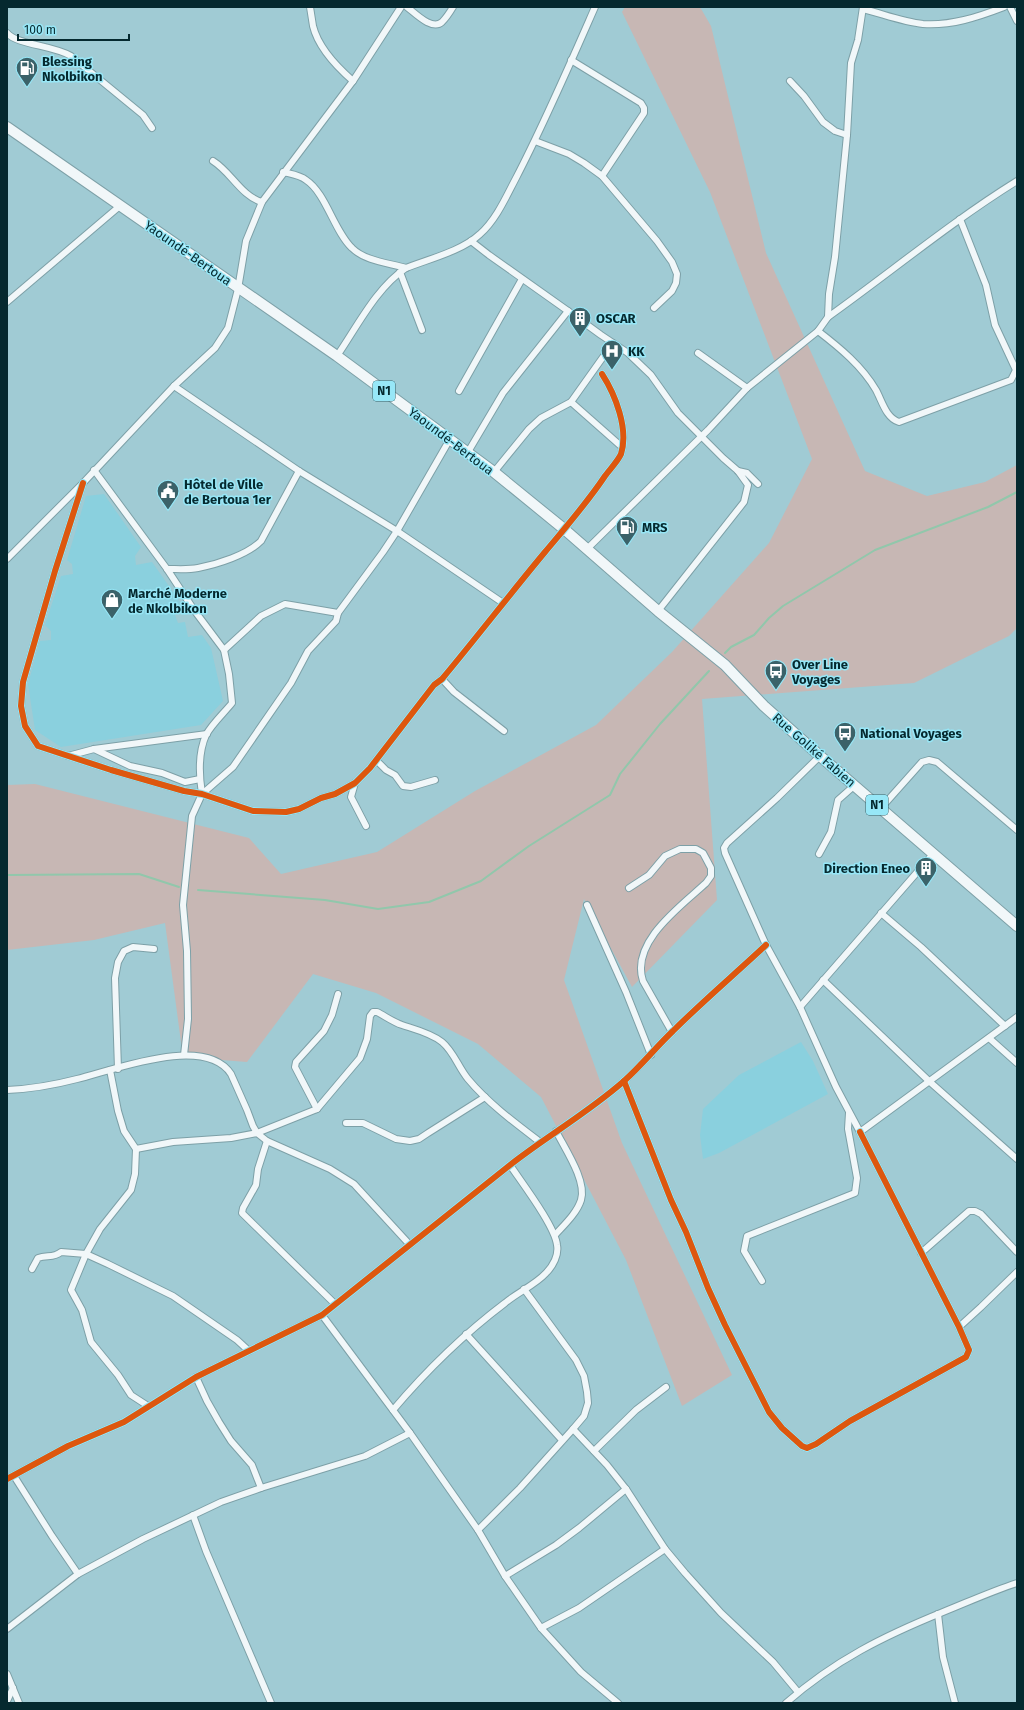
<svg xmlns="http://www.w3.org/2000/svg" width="1024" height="1710" font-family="'Fira Sans',sans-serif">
<rect width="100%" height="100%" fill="#a0cbd4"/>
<!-- built -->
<g fill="#8ad0de">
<polygon points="104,494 141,547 135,556 136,565 152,562 181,603 175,615 178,623 185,622 188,637 202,635 211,648 223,701 201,725 61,747 35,730 28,684 40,641 51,640 51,631 45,625 61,576 73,574 72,564 67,560 86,496"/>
<polygon points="801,1042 813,1061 828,1094 719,1153 703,1159 700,1135 703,1109 739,1075"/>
</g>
<!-- green -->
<polygon fill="#c7b7b4" points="625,7 700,7 711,26 766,253 865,471 927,496 985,482 1017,465 1017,628 1009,636 914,683 702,699 717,900 632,987 584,899 564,980 622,1143 732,1375 682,1406 626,1260 541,1097 478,1044 376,993 313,974 247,1062 183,1057 165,923 94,940 7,950 7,785 35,784 249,838 281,874 377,852 475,791 596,725 672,652 769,543 812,459 710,192 622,12"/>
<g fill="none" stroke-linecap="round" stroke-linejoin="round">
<!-- stream -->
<g stroke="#91c7ab" stroke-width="2">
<polyline points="725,653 731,647 754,635 769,618 783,606 875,550 988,507 1017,492"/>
<polyline points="7,875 139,874 179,887"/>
<polyline points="198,890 325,900 378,909 429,902 481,881 529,846 610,795 620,774 660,724 709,671"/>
</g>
<!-- minor casing -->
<g stroke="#7da0a7" stroke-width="8">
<g id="minor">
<path d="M407,7C415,13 432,31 442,22C446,18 450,12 453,7"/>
<polyline points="1010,7 1017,21"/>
<path d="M863,9C883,14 903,22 923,24C951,26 978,17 1004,7"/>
<path d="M7,33C17,45 53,45 71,56L143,115L152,128"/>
<polyline points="571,60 641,103 644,108 644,113 602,176"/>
<polyline points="353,81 401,7"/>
<polyline points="790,81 804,96 823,122 835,131 847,135"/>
<polyline points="535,141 569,154 584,163 602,176 657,241 672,262 677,274 676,283 672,291 654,308"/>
<path d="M213,161C231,172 241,196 262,202"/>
<path d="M283,172C291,174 300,175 306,180C326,193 334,231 352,248C365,261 389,263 406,268"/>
<polyline points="400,272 422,330"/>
<polyline points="7,302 121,205"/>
<polyline points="568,311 601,335 628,353 651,375 678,413 723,458 738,471 748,485 744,502 658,611"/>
<path d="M828,317C891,272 951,222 1017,181"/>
<path d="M818,331C840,348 862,366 876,390C882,401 886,418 899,422L1011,380L1016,370L995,325L986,285L960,219"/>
<polyline points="698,353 747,388"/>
<path d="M337,356C357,327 376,288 406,268C429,259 462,251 480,234C496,220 506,197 516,178C545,122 570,64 595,7"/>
<polyline points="174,386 299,471 397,531 503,603"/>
<polyline points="459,391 522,279"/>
<polyline points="571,402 622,447"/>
<polyline points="468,452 503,393 568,311 489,255 471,241"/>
<path d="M94,470L167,569L194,610L224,650L229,674L232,703C224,713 212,724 206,735C198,753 199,775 202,794"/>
<polyline points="738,471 747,473 758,484"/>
<polyline points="494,472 529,429 541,418 571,402 613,343"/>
<path d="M83,483L55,571L23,682L21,706L25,726L38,746L111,770L184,791L202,794L253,811L286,812L299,809L321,798L335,794L355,783L370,768L434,685L442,679C477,637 510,594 545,552C566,527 587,503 605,476C610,469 618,461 621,454C629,429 615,394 602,374"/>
<polyline points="587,549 708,430 747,388 818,331 828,317 829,294 835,257 847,135 851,63 858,40 863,7"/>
<path d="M7,559L83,483L174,386L215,348L228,328L238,289L246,241L262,202L353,81C337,67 318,47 313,26C312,20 311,13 310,7"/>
<path d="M167,569C177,569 188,570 198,568C218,564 247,555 261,541L299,471"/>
<polyline points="224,650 261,616 285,604 338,613 383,552 397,531 450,439"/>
<polyline points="442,679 454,692 504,731"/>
<polyline points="94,749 130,766 162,773 185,782 200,779"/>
<polyline points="68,756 94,749 207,734"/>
<polyline points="820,756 777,798 727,843 724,848 725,853 766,945 800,1007 836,1087 860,1132 1017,1017"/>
<polyline points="376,760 386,770 395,775 403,786 411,787 435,780"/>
<polyline points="355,783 351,797 366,826"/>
<polyline points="881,808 922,762 929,760 937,762 1017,830"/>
<polyline points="819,854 831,832 838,800 855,785"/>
<path d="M629,888L649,875L665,856L680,849H696L703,853L711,868V876L706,883C681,906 630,942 643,981L672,1032"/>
<polyline points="587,905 626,992 651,1055"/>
<polyline points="881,913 921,947 1005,1026"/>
<polyline points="823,980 930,1082 1017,1159"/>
<polyline points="800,1007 933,854"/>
<polyline points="989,1038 1017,1063"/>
<polyline points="184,1055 188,1019 187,951 183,905 192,816 202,794 233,767 291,683 308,651 336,621 338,613"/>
<polyline points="118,1069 115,978 118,962 124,951 133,947 154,949"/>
<polyline points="110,1070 118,1111 124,1131 136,1149 135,1174 131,1190 100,1229 86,1254 71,1290 82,1310 91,1342 118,1375 131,1395 148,1406"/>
<polyline points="624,1081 671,1200 686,1232 708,1288 725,1325 769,1412 782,1428 802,1446 807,1448 816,1444 850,1421 966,1357 969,1350 959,1327 860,1132"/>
<path d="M7,1090C31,1089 54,1085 77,1079C114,1070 205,1034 231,1074L247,1110L253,1126L257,1133L267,1141L330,1169L354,1184L410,1245"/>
<polyline points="317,1109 295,1067 296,1062 324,1031 332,1015 338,994"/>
<polyline points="346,1123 363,1123 396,1139 410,1141 419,1139 428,1133 485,1097"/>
<polyline points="267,1141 258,1169 256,1185 243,1208 242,1213 335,1304"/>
<path d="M136,1149L173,1142L231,1138L257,1133L317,1109L360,1058L367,1039L370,1016L373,1012H377C385,1016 393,1022 402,1025C414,1029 431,1033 442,1042C454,1052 458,1067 468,1079C488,1103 515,1123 540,1142"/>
<path d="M555,1235C564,1225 577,1213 581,1200C587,1181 565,1149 556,1131"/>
<polyline points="921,1253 969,1211 975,1211 981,1214 1017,1252"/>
<path d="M32,1269L38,1258C47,1255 54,1258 61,1252L86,1254L108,1264L173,1296L237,1340L249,1351"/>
<polyline points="762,1281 744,1251 747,1236 855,1193 857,1178 848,1129 849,1113"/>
<polyline points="322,1315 410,1433 478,1530 505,1576 541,1628 581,1672 618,1703"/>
<polyline points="959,1327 981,1307 1017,1272"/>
<polyline points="466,1334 562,1440"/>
<polyline points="196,1377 207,1401 219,1422 231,1441 252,1465 261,1488"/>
<path d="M393,1410C426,1371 464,1334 505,1303C518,1292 535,1285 546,1273C553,1266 559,1255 557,1245C555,1226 522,1183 510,1165"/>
<polyline points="573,1429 607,1465 626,1489 665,1549 685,1573 721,1613 773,1662 798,1692"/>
<polyline points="594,1451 636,1410 666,1387"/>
<polyline points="14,1476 52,1536 78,1574"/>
<path d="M7,1479L68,1446L124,1422L196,1377L322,1315L510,1165C547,1136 589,1112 624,1081C642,1065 656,1047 673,1031C703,1001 735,974 766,945"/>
<polyline points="193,1515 206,1551 271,1703"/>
<polyline points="478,1530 520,1488 573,1429 584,1416 588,1403 587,1392 584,1376 576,1360 524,1289"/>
<polyline points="505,1576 556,1545 579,1528 626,1489"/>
<polyline points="938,1614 943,1657 955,1703"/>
<polyline points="541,1628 579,1608 665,1549"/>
<polyline points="7,1629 78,1574 143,1539 221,1502 261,1488 365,1456 410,1433"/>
<polyline points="7,1674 19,1703"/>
<polyline points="7,1701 13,1688"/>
<path d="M786,1703C835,1660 884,1636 943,1612C968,1602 992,1591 1017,1583"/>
</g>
</g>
<!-- trunk casing -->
<g stroke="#7da0a7" stroke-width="12">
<polyline id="trunk" points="7,127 337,356 494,472 564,529 658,611 725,665 764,706 820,756 1017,926"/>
</g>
<!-- minor -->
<use href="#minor" stroke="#f1f7f9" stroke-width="6"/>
<!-- trunk -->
<use href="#trunk" stroke="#f1f7f9" stroke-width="10"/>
<!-- cycleway casing -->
<g stroke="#97e7f7" stroke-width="8">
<g id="cycleway">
<path d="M83,483L55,571L23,682L21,706L25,726L38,746L111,770L184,791L202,794L253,811L286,812L299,809L321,798L335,794L355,783L370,768L434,685L442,679C477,637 510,594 545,552C566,527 587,503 605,476C610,469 618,461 621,454C629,429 615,394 602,374"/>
<polyline points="624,1081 671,1200 686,1232 708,1288 725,1325 769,1412 782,1428 802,1446 807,1448 816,1444 850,1421 966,1357 969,1350 959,1327 860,1132"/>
<path d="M7,1479L68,1446L124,1422L196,1377L322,1315L510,1165C547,1136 589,1112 624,1081C642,1065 656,1047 673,1031C703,1001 735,974 766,945"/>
</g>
</g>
<!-- cycleway -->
<use href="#cycleway" stroke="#dd570e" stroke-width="6"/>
</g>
<!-- icons -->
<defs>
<g id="fuel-pin" transform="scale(1.15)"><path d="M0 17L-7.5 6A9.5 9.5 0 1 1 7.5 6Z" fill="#3b6269" stroke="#97e7f7"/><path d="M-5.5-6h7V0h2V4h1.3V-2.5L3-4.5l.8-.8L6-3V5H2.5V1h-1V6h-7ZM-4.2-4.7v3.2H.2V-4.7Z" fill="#fff"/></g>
<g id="building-pin" transform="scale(1.15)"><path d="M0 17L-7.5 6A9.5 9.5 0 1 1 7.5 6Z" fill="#3b6269" stroke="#97e7f7"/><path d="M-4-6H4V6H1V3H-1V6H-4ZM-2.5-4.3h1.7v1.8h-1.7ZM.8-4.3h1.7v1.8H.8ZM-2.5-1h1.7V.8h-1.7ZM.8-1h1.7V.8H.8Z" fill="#fff"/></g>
<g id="hospital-pin" transform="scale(1.15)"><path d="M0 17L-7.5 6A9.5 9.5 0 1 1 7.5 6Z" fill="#3b6269" stroke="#97e7f7"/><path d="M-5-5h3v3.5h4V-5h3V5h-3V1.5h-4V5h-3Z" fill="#fff"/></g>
<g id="civic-pin" transform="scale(1.15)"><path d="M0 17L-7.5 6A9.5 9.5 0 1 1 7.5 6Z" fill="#3b6269" stroke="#97e7f7"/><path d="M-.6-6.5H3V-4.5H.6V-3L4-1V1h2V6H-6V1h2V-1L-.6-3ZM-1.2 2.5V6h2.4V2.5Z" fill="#fff"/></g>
<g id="shop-pin" transform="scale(1.15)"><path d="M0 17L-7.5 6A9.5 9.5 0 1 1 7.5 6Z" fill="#3b6269" stroke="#97e7f7"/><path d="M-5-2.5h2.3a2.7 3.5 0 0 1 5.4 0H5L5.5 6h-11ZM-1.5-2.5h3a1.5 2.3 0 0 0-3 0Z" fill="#fff"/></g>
<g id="bus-pin" transform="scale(1.15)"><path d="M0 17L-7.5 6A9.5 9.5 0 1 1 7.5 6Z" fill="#3b6269" stroke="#97e7f7"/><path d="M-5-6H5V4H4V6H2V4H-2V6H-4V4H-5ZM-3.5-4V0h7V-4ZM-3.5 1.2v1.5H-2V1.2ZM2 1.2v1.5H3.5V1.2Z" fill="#fff"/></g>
</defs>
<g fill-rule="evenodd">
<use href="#fuel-pin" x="27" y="68"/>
<use href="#building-pin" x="580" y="318"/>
<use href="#hospital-pin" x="612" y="351"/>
<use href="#civic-pin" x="168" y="491"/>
<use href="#fuel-pin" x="627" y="527"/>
<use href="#shop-pin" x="112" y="600"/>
<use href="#bus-pin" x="776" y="671"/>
<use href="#bus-pin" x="845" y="733"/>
<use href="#building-pin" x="926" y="868"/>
</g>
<g text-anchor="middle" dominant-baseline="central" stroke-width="3" stroke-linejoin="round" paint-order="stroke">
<!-- shield labels -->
<g fill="#97e7f7" stroke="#31626b" stroke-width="1">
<rect x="373" y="381" width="22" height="20" rx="3"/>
<rect x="866" y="795" width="22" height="20" rx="3"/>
</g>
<g font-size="12" font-weight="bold" fill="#05292f">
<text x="384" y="391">N1</text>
<text x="877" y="805">N1</text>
</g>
<!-- poi labels -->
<g font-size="13" font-weight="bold" fill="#05292f" stroke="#97e7f7" text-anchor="start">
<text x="42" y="61">Blessing<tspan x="42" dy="15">Nkolbikon</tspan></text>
<text x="596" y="318">OSCAR</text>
<text x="628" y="351">KK</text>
<text x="184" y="484">Hôtel de Ville<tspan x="184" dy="15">de Bertoua 1er</tspan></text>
<text x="642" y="527">MRS</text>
<text x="128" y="593">Marché Moderne<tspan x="128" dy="15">de Nkolbikon</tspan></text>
<text x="792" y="664">Over Line<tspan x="792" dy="15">Voyages</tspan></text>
<text x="860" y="733">National Voyages</text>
<text x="910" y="868" text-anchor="end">Direction Eneo</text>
</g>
<!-- street labels -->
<g font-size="13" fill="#05292f" stroke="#97e7f7">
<text transform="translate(188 253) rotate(35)">Yaoundé-Bertoua</text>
<text transform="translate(451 441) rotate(37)">Yaoundé-Bertoua</text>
<text transform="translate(814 750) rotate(41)">Rue Goliké Fabien</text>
</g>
</g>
<!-- border -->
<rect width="1024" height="1710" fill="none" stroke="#05292f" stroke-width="16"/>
<!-- scale -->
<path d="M18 34v6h111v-6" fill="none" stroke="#05292f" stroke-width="2"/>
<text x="24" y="34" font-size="12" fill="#05292f" stroke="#97e7f7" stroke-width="3" paint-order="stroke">100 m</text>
</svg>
